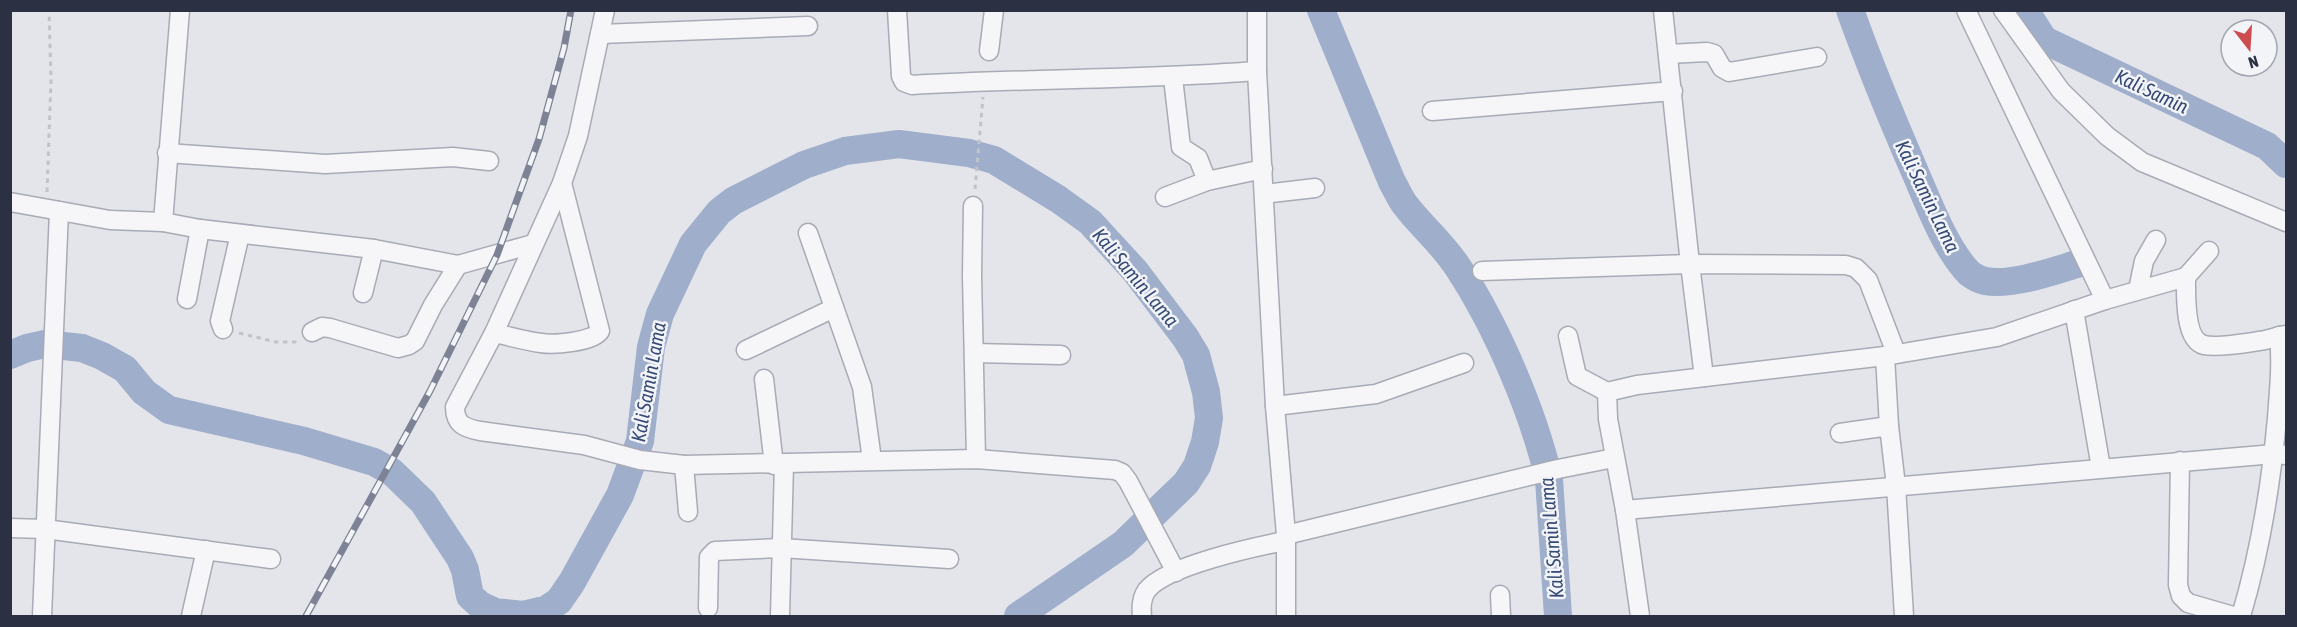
<svg xmlns="http://www.w3.org/2000/svg" width="2297" height="627" font-family="'Asap Condensed',sans-serif">
<rect width="100%" height="100%" fill="#e3e5eb"/>
<g fill="none" stroke-linecap="round" stroke-linejoin="round">
<!-- river -->
<g stroke="#9faeca" stroke-width="28">
<path d="M1321,10L1392,182C1397,190 1400,199 1406,206C1423,228 1444,245 1459,269C1497,327 1533,411 1549,479L1558,616"/>
<path d="M1850,10C1870,66 1892,119 1915,172C1929,204 1945,248 1969,273C1973,276 1980,280 1985,281C2013,286 2053,271 2080,263"/>
<polyline points="2025,10 2044,40 2267,146 2286,164"/>
<polyline points="10,355 27,348 45,344 82,348 102,356 125,369 144,392 169,410 304,441 374,462 392,472 423,502 460,558 465,570 470,596 480,605 495,612 523,615 547,609 559,601 572,582 620,495 640,441 651,347 660,314 693,244 719,212 733,201 804,165 845,151 899,144 969,153 994,160 1058,199 1090,222 1135,271 1185,337 1196,355 1206,392 1209,418 1205,442 1197,466 1186,483 1123,544 1018,616"/>
</g>
<!-- street casing -->
<g stroke="#a8abb5" stroke-width="21">
<g id="street">
<path d="M605,10L578,136L562,183L494,333L455,407C455,424 464,428 480,431L584,445L640,460L684,465L976,459L1115,470L1122,473L1128,481L1176,572"/>
<path d="M897,10L901,76L904,82L912,85C1027,78 1142,80 1257,71"/>
<polyline points="1257,10 1257,71 1268,276 1275,406 1286,535 1286,616"/>
<polyline points="1663,10 1690,264 1704,377"/>
<polyline points="1966,10 2105,300"/>
<polyline points="2003,10 2061,91 2107,136 2142,162 2286,222"/>
<polyline points="600,34 808,26"/>
<polyline points="989,51 994,10"/>
<polyline points="1668,54 1707,52 1714,54 1722,68 1729,72 1817,57"/>
<polyline points="1173,78 1181,147 1198,158 1207,181 1263,169"/>
<polyline points="1432,111 1673,91"/>
<polyline points="167,153 325,164 453,157 489,161"/>
<polyline points="1264,194 1315,188"/>
<polyline points="1165,197 1207,181"/>
<polyline points="10,202 110,220 163,222 200,229 374,249 458,265 533,244"/>
<polyline points="973,206 972,276 976,459"/>
<polyline points="163,222 180,10"/>
<polyline points="808,233 862,387 872,460"/>
<path d="M2209,251L2186,277C2186,294 2184,340 2204,345C2217,348 2246,343 2259,341C2269,340 2277,336 2286,335"/>
<polyline points="1482,271 1690,264 1846,265 1856,268 1868,280 1896,353"/>
<polyline points="2138,290 2144,261 2156,240"/>
<polyline points="363,293 374,249"/>
<polyline points="187,299 200,229"/>
<polyline points="2074,310 2101,468"/>
<polyline points="223,329 220,321 240,234"/>
<polyline points="312,332 322,327 330,328 398,348 409,345 415,341 433,305 458,265"/>
<path d="M494,333C509,336 525,341 541,343C554,345 593,342 600,331L562,183"/>
<polyline points="1568,336 1577,376 1607,392"/>
<polyline points="746,350 834,308"/>
<polyline points="974,353 1061,355"/>
<polyline points="1885,356 1889,426"/>
<polyline points="764,379 774,465"/>
<polyline points="1275,406 1376,394 1464,363"/>
<polyline points="1840,433 1889,426 1896,486 1904,616"/>
<polyline points="2180,461 2178,585 2181,596 2188,603 2233,616"/>
<polyline points="684,465 688,512"/>
<polyline points="1625,510 2274,454 2286,455"/>
<polyline points="10,528 45,529 271,559"/>
<polyline points="1286,535 1558,469 1614,458"/>
<polyline points="1500,595 1501,616"/>
<polyline points="708,608 709,557 715,551 781,548 949,559"/>
<polyline points="42,616 59,211"/>
<polyline points="191,616 206,550"/>
<polyline points="780,616 784,464"/>
<path d="M1142,616C1141,607 1141,598 1147,590C1166,566 1254,547 1285,541"/>
<polyline points="1640,616 1625,510 1608,419 1607,392 1637,385 1885,356 1997,337 2105,300 2186,277"/>
<path d="M2241,616C2260,552 2271,485 2277,418C2279,390 2282,363 2279,336"/>
</g>
</g>
<!-- path -->
<g stroke="#c1c3ca" stroke-width="3" stroke-dasharray="4.5 4.5" stroke-linecap="butt">
<polyline points="975,189 983,97"/>
<polyline points="47,192 51,80 49,10"/>
<polyline points="239,333 276,342 300,342"/>
</g>
<!-- street -->
<use href="#street" stroke="#f6f6f9" stroke-width="18"/>
<!-- rail casing -->
<g stroke="#7d8394" stroke-width="7">
<polyline id="rail" points="306,616 430,391 497,255 539,139 564,48 571,10"/>
</g>
<!-- rail -->
<use href="#rail" stroke="#f3f4f8" stroke-width="4.5" stroke-dasharray="14" stroke-linecap="butt"/>
</g>
<g text-anchor="middle" dominant-baseline="central" stroke-width="5" stroke-linejoin="round" paint-order="stroke">
<!-- water labels -->
<g font-size="20" font-style="italic" fill="#364a76" stroke="#f3f4f8">
<text transform="translate(2152 91) rotate(25)">Kali Samin</text>
<text transform="translate(1928 196) rotate(64)">Kali Samin Lama</text>
<text transform="translate(1136 277) rotate(50)">Kali Samin Lama</text>
<text transform="translate(648 382) rotate(-80)">Kali Samin Lama</text>
<text transform="translate(1551 538) rotate(-95)">Kali Samin Lama</text>
</g>
</g>
<!-- border -->
<rect width="2297" height="627" fill="none" stroke="#2b3143" stroke-width="24"/>
<!-- north arrow -->
<g transform="translate(2249 48) rotate(163)"><circle r="28" fill="#f3f4f8" stroke="#a3a6b0" stroke-width="1.5"/>
<path d="M0-4.5L10 22L0 15L-10 22Z" fill="#cc4c4f"/>
<text y="-9" font-size="16" font-weight="bold" text-anchor="middle" fill="#2b3143">N</text>
</g>
</svg>
